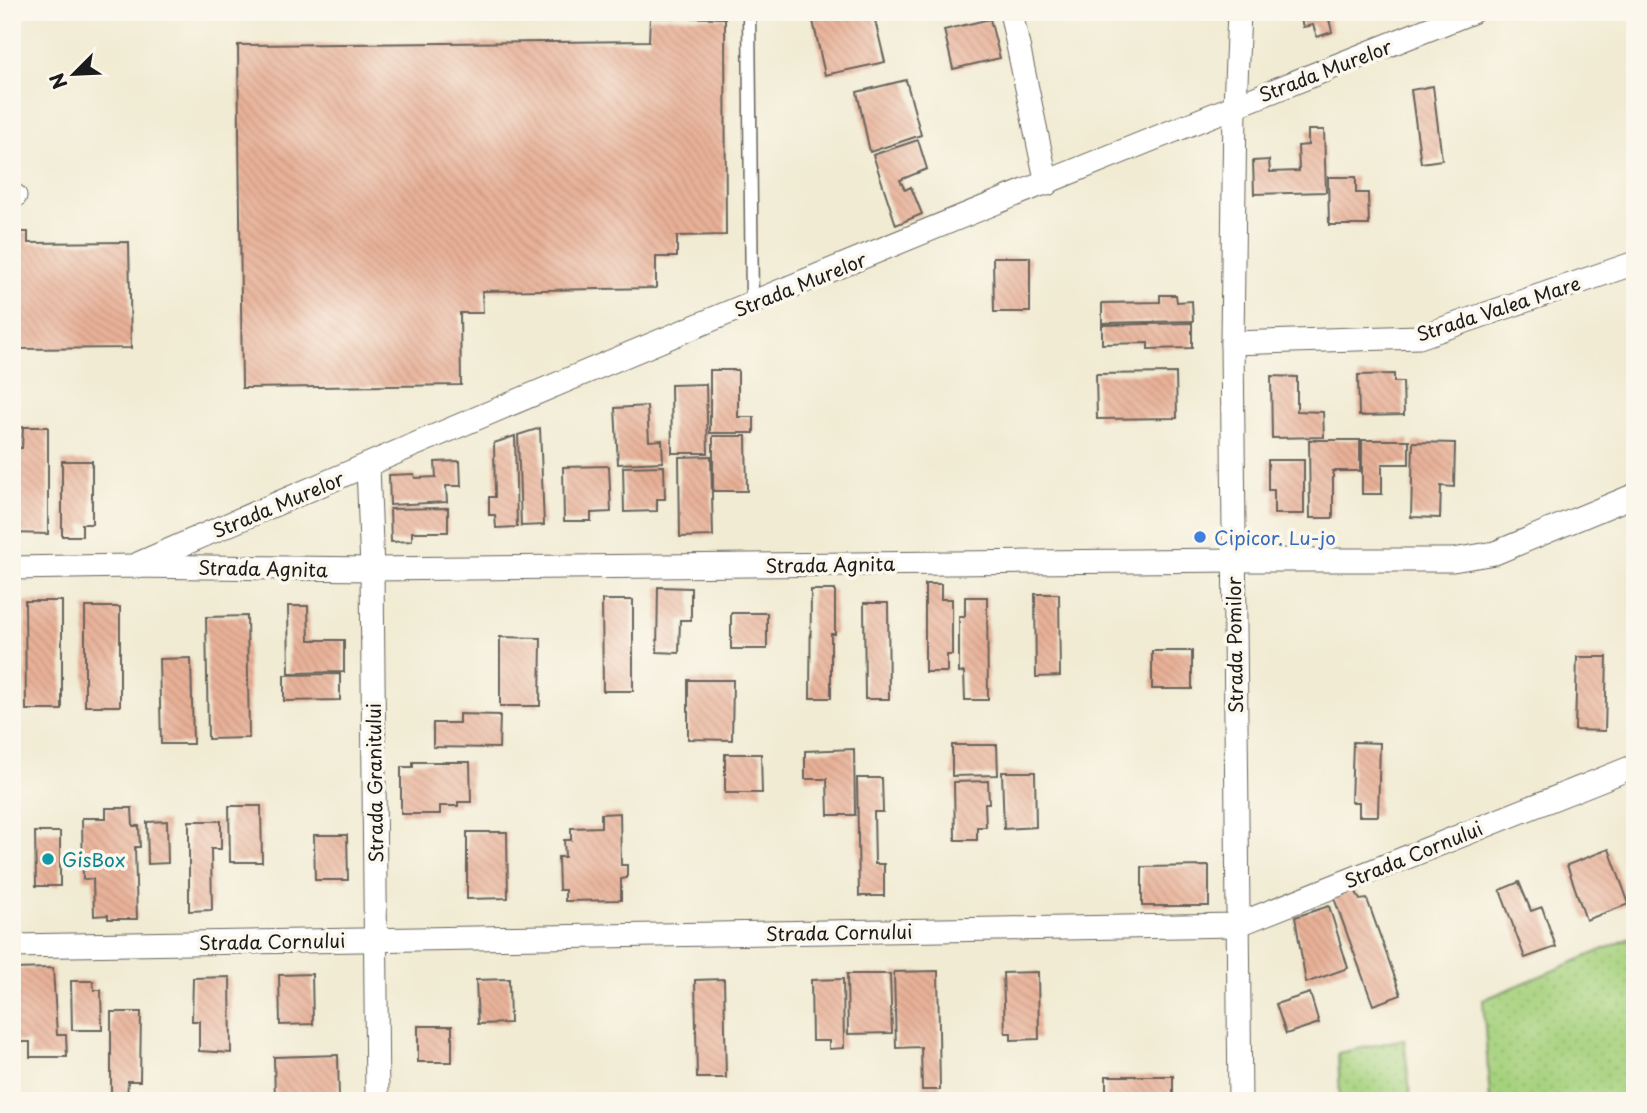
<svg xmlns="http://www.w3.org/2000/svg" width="1647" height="1113" font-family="'Playpen Sans',sans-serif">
<defs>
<pattern id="grass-dots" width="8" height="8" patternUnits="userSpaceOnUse" patternTransform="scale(1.75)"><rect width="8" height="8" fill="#a6d17d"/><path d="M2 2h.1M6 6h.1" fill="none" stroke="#8eb36b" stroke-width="1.8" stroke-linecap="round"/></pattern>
<pattern id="building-back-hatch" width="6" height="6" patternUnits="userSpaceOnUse" patternTransform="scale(1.75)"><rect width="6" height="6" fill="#e8b097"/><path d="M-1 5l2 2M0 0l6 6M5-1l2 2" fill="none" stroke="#c69782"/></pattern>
</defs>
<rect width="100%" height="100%" fill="#fbf7ec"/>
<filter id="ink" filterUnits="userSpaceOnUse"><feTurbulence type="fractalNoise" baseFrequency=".0143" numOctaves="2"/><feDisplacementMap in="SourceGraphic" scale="14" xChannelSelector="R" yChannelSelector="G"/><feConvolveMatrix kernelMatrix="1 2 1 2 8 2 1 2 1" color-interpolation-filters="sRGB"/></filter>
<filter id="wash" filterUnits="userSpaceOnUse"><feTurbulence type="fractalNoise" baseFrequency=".00686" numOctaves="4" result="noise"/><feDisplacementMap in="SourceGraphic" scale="28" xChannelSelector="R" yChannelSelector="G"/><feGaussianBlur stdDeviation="1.57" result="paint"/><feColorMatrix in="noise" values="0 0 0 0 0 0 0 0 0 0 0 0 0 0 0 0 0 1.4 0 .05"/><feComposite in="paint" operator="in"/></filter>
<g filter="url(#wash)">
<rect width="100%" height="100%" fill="#f1ebd3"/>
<!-- grass -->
<g fill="url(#grass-dots)" stroke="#61764c" stroke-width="2">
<polygon points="1635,936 1635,1101 1490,1101 1483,1000"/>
<polygon points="1404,1039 1411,1101 1340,1101 1338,1053"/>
</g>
<g id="blocks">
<!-- building -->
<g fill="url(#building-back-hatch)">
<polygon points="811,12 873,12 885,62 825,75"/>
<polygon points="1299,12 1351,12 1352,13 1329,19 1332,32 1317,37 1313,25 1303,27"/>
<polygon points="650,17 725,18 726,235 677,236 677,257 656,257 656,288 482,291 483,313 460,313 461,385 242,388 238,45 649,41"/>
<polygon points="990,19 1000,58 953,69 944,30"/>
<polygon points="906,80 921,135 870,152 857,92"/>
<polygon points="1433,86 1442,160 1421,163 1411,90"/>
<polygon points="1308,130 1324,130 1326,192 1254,194 1253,161 1269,160 1270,172 1299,171 1298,146 1308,145"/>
<polygon points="918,140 927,169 900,180 905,190 911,187 922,214 896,225 873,155"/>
<polygon points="1328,177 1356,177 1356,193 1368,193 1369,225 1329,225"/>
<polygon points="12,232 28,232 28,243 129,242 131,348 12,349"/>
<polygon points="993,257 1030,257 1030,312 994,312"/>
<polygon points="1160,295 1176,295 1177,302 1192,301 1193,321 1102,323 1102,303 1160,302"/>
<polygon points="1192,323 1192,348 1148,349 1148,343 1102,344 1102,325"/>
<polygon points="710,370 738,370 738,417 754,417 754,433 710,433"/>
<polygon points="1176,373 1177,418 1097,419 1096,374"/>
<polygon points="1394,374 1394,382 1403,382 1404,415 1359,416 1358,375"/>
<polygon points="1271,376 1297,377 1297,411 1323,412 1324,437 1272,438"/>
<polygon points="706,384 708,453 672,453 671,385"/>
<polygon points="647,406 649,441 662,440 663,462 618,464 615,408"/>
<polygon points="23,427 48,427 48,534 12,533 12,448 22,448"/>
<polygon points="540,428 544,525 521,526 518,435"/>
<polygon points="515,436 517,527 496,528 495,515 489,515 489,497 495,497 494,443"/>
<polygon points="713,436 746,436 747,491 713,491"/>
<polygon points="1309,440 1360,440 1360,471 1333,471 1333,518 1310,518"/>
<polygon points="1362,440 1409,440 1409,464 1382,464 1382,494 1362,494"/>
<polygon points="1413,442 1455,443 1454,487 1441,486 1440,518 1411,517"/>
<polygon points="711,456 713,536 680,537 679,457"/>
<polygon points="1268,460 1304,460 1304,514 1274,514 1274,490 1268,490"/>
<polygon points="62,461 92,461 92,524 82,524 82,536 62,536"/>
<polygon points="460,461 461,486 446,486 447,502 390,505 389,475 414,474 415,478 436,477 435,462"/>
<polygon points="609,466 611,512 591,513 591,521 564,521 563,467"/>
<polygon points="664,466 665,499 657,499 657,511 624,512 623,467"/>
<polygon points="448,508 448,532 412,532 412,541 391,542 390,509"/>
<polygon points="925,584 941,584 941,599 952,599 952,655 947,655 947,672 925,672"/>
<polygon points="658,587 691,588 691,620 680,620 679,653 657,652"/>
<polygon points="811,590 835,590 835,634 831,634 831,698 810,698"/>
<polygon points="1035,594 1059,594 1060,676 1036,677"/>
<polygon points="965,597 987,597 988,700 965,700 964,672 959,673 959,616 965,616"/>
<polygon points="602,600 633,600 633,691 603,691"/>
<polygon points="25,601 62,601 62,710 26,710"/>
<polygon points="864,603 888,603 889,699 865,699"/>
<polygon points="288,606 308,606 309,640 344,640 344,672 289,673"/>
<rect x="85" y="607" width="35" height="99"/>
<rect x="731" y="613" width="36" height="36"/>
<polygon points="247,616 249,738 208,739 206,617"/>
<polygon points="500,637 541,638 540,706 500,706"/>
<rect x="1152" y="651" width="40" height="38"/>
<polygon points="1577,657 1607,657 1605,731 1575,730"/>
<polygon points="191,658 193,744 161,744 159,659"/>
<polygon points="340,674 340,700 284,701 284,675"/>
<polygon points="688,680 733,680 732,740 688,739"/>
<polygon points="459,714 500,715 499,748 433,747 433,723 459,723"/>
<polygon points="1353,742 1380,743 1378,816 1359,816 1359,802 1351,802"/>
<polygon points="952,745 997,745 998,775 952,776"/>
<polygon points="854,749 855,815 828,815 827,779 805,779 805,751"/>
<polygon points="725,754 761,754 762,793 725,793"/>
<polygon points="413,762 470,762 471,802 458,802 458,806 440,806 440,814 401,814 401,767 413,767"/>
<polygon points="1002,772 1035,772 1036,827 1004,829"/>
<polygon points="857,778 882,778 883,812 874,812 875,864 884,864 884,896 859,896"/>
<polygon points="988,781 989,803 985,803 986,827 977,827 977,840 955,840 954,782"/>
<polygon points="229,806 261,806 262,862 230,862"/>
<polygon points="106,808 132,808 133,826 139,826 140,847 135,847 137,919 108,919 108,915 94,916 93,879 83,879 82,818 106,818"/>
<polygon points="620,813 621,865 627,865 627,878 621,879 621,900 565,901 565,890 559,890 558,857 565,857 564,840 571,840 571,828 601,827 601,814"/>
<polygon points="167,821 168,863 148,864 147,822"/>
<polygon points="189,821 221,821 221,849 211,849 212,910 189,911"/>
<polygon points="35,832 60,832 60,886 36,886"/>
<polygon points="467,832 507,832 508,898 467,899"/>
<polygon points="314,835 347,835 348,880 315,880"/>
<polygon points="1609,849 1629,904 1586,920 1567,865"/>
<polygon points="1209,866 1209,906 1142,906 1142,867"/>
<polygon points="1519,882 1531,911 1542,907 1556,947 1525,958 1500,890"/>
<polygon points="1355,890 1360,900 1367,899 1401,995 1373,1005 1334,898"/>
<polygon points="1329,906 1348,968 1306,983 1295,917"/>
<polygon points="53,968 57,1035 66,1035 67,1057 30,1057 30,1042 12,1042 12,969"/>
<polygon points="938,971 940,1090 922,1090 921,1047 896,1048 894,972"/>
<polygon points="1038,972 1039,1039 1011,1040 1011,1033 1005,1033 1003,973"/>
<polygon points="312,974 313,1024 280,1025 279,975"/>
<polygon points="847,974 890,974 892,1033 848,1034"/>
<polygon points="230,977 231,1053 199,1051 199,1021 192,1021 193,978"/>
<polygon points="509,979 510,1023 478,1024 476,980"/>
<polygon points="724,979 726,1078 697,1078 695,980"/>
<polygon points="843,979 844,1048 829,1049 829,1041 812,1041 811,980"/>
<polygon points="71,981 93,981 94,990 101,990 102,1030 72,1030"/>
<polygon points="1310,993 1319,1023 1286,1034 1276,1004"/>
<polygon points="111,1012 141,1012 140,1081 128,1081 127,1098 111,1098"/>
<rect x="418" y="1026" width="34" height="36"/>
<polygon points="338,1055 339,1101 275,1101 274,1057"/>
<rect x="1106" y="1076" width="67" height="25"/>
<polygon points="415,1097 473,1098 472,1101 415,1101"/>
</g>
</g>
</g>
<g filter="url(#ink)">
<use href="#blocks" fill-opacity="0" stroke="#67645c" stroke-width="2"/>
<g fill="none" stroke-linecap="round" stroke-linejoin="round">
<!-- service casing -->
<g stroke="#67645c" stroke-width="15">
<polyline id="service" points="749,12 752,304"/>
</g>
<!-- minor casing -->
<g stroke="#67645c" stroke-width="25">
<g id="minor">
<polyline points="1011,12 1047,184"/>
<polyline points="1239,12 1235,106 1232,343 1240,1101"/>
<polyline points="12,196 15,196"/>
<polyline points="1232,343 1419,337 1635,263"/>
<polyline points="368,466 372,569 377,1101"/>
<path d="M140,563C580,371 1025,188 1472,12"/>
<polyline points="12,568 132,566 372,569 1234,560 1453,560 1495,553 1635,495"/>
<polyline points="12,946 1237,925 1635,766"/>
</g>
</g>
<!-- service -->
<use href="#service" stroke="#fff" stroke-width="12"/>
<!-- minor -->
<use href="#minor" stroke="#fff" stroke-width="23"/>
</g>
</g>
<!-- markers -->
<circle fill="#3f7fe0" stroke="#fbf7ec" stroke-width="2.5" cx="1200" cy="537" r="7"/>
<circle fill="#0f9aa8" stroke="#fbf7ec" stroke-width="2.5" cx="48" cy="859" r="7"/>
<g text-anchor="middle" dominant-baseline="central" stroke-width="7" stroke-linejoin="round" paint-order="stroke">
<!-- street labels -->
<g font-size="19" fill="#1c1c1c" stroke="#fbf7ec">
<text transform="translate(1325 70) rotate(-21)">Strada Murelor</text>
<text transform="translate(800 284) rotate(-22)">Strada Murelor</text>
<text transform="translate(1498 308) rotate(-18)">Strada Valea Mare</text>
<text transform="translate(278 504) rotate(-23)">Strada Murelor</text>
<text transform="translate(830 564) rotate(-1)">Strada Agnita</text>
<text transform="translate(263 568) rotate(1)">Strada Agnita</text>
<text transform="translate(1234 645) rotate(-91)">Strada Pomilor</text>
<text transform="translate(374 783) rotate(-91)">Strada Granitului</text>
<text transform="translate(1413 854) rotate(-22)">Strada Cornului</text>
<text transform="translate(839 932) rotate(-1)">Strada Cornului</text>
<text transform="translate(272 941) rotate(-1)">Strada Cornului</text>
</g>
<!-- shop labels -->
<g font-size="19" fill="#366cbe" stroke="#fbf7ec" text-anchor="start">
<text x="1214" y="537">Cipicor. Lu-jo</text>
</g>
<!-- culture labels -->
<g font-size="19" fill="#0d838f" stroke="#fbf7ec" text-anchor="start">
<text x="62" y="859">GisBox</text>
</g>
</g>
<!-- margin -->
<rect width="1647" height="1113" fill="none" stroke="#fbf7ec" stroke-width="42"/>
<!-- north arrow -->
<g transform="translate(74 74) rotate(246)" stroke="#fbf7ec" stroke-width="5" paint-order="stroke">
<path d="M0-5L12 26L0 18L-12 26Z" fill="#1c1c1c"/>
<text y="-10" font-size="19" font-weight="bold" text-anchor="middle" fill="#1c1c1c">N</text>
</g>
</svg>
